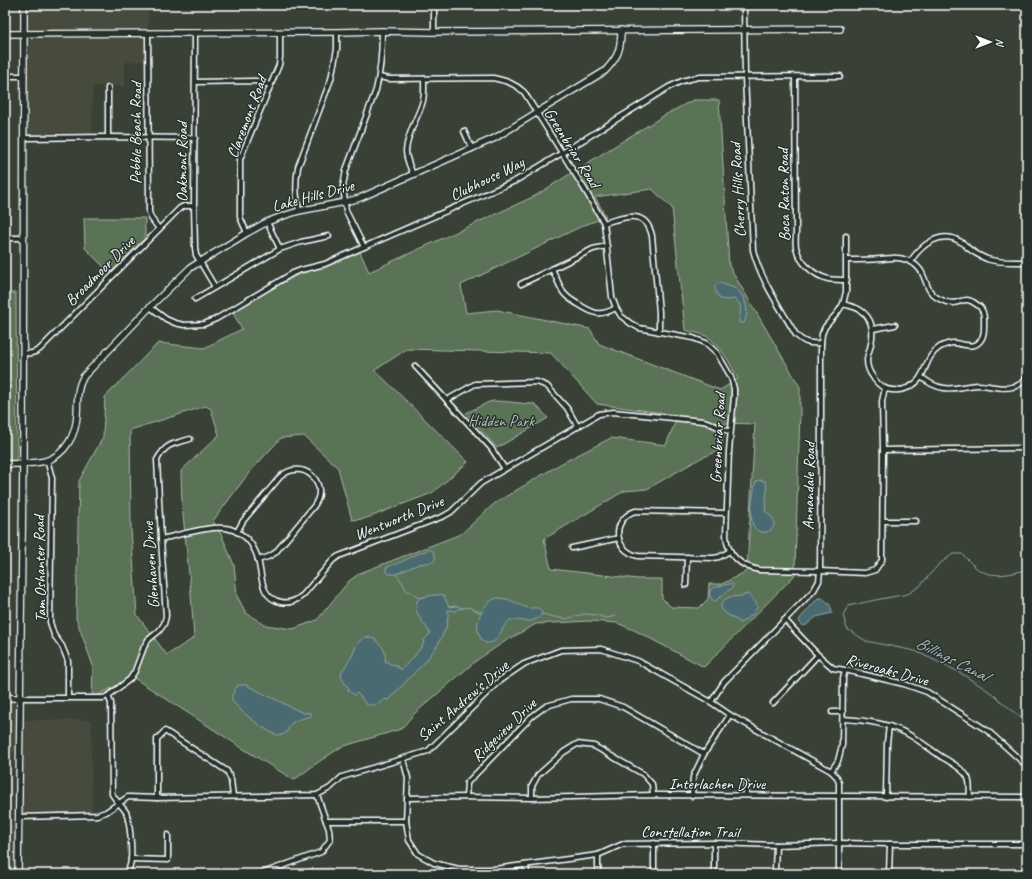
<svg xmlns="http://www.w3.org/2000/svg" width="1032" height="879" font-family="Caveat,sans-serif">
<rect width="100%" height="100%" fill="#394137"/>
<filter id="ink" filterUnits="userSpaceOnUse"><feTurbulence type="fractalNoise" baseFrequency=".025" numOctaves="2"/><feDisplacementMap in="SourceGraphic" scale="8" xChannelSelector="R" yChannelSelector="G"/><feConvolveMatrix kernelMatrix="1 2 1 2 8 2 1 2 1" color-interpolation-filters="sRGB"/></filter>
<g filter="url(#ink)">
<!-- built -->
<g fill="#464b3e">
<polygon points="24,7 148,8 148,61 125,62 125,86 93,86 92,137 24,138"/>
<polygon points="5,698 20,698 20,720 91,720 92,816 19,817 19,753 5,752"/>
<polygon points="19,823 19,874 5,874 5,824"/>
</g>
<!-- green -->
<g fill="#5a7257" stroke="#acb8ab" fill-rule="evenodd">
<path d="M693,100H719L729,266L800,387V412L795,567L796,574L704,667L636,631L617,623L589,621L536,624L504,642L477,660L414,714L401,729L341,747L317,763L294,780L242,748L134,678L130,679L92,698L93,666L76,618L79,481L103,437L105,397L158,343L204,348L242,329L232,311L297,275L329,265L360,252L369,272L535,196L573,172L663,116ZM652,189L672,208L685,330C692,332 699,333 706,336C722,345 730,364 738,379L720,390L599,344L590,329L497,310L466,313L461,285L582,226L606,217L595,197ZM407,349L551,353L597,404L678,415L666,445L611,438L562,463L495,503L461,534L360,573L349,581L317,620L293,629L265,625L246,613L237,596L234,565L222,536L213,521L248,474L281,438L304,436L338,468L352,520L364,519L432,493L468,462L375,370ZM206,406L211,409L219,435L181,471L182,504L191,594L194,638L167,655L137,615L131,530L130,430ZM725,423L755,424L747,571L722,584H709L708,599L699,608L671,607L662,598V579H638L551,569L544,539L624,491L647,489L701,458L721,450Z"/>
<polygon points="84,218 145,218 145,238 110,273 85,248"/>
<polygon points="5,293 16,293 17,461 5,461"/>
<path d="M494,401C508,401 521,404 535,404L548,418L497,448L466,413L489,402Z"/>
</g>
<!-- water -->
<g fill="#4a6a70" stroke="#92a6a9">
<path d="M719,283C723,284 735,288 737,290C747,298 749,312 744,323H740L739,322C740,313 744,304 734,299L727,300L720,299C717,294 711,286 719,283Z"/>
<path d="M760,480L765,481L766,483L767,489L765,511C767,513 770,515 772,517C781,531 759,539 753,525C749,515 753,495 755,484L757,481Z"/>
<path d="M428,550H432C435,554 437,559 433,562L419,564L396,574H388L386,572V568C390,565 396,564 401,562C410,558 418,553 428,550Z"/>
<path d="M729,584H733V587L715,601C709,599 708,593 712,588Z"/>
<path d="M440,594L443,595L444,596L449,607L456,606L463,608L458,609L455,611L450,610H448V616L446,628L437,646L425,662L388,700L385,699C379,704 373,707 366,704L360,696L357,693L354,695L348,690L349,688L346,685L341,677L342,671L352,656L357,644L362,639L366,637L375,639C381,648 387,647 385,661L388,662L390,664L395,665L400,669H402L411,659L413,658L423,645L424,640L430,634C425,621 410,613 419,598L433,595H438Z"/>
<polygon points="748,594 756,603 757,608 753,614 740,623 740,622 725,613 721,608 721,605 724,600 729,597 742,596"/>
<path d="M497,598C512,598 516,605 529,608C534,608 537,607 541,610L542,614C533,626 522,619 510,620C500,627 500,645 485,643C470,631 480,603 497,598Z"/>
<path d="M818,598H822C827,602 832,605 832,613L816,617L805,626L801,625L799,620L803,615Z"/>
<path d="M238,685H246L303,713H311V716C305,718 298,719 293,722C287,726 290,733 281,735C272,737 241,712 235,704C232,701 232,699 232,695Z"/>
</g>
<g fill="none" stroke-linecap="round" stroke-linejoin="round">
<!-- stream -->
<g stroke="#92a6a9" stroke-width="1">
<path d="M1027,569C1013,574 995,578 981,571C975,568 967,559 962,554H953L938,565L920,586L908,594L875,600L848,606L843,615L847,629L866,641L915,651L959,672L990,692L1027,723"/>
<polyline points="396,574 402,582 407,591 411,592 419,598"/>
<polyline points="463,608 468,607 482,613"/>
<polyline points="542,614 554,617 565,619 584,614 598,615 602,617 607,618 616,616"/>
<polyline points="294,874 307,869 330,868 341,874"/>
</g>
<!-- street casing -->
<g stroke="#fff" stroke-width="7">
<g id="street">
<polyline points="434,5 434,32"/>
<path d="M744,5L745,77L753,250C761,281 780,307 796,335C805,343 809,344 821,343"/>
<polyline points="148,33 149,212 151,218 159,229"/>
<polyline points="195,33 194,206 195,248 196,255 215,287"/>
<polyline points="5,76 24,76"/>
<path d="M379,77L389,79L493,78C507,81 514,83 524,92L585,190L604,223L605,231L612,297L616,308L621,316L630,323L639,328L693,338L706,343L717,353L731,377L734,389V397L729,451L726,535C727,555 741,567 760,570L820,571L865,573L875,570L882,560L883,450L882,401L885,388"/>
<path d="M795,77L796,231C796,236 795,242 796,247C799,262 813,275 828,279C835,280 841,280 847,280"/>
<polyline points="195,82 255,81 271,85"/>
<polyline points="108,88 108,137"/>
<polyline points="464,131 472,149"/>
<polyline points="24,138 108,137 195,138"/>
<path d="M413,174C410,167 406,159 406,151C407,134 417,119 422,104C425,96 424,87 424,79"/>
<path d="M299,211C296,194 295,184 298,167L331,79L337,49V32"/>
<polyline points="267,222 280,249"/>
<path d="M604,223C624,217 646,208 652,236L659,312V332"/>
<polyline points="247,233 240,217 240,159 279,65 280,57 280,33"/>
<polyline points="5,238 23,238"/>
<polyline points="1027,245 1027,270"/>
<path d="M364,247L346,211L343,186L346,170L376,90C381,70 382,51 382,31"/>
<path d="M910,262C921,245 941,229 961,242C964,243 966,246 968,248C973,252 980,256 987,259C999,263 1013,262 1026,262"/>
<path d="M552,269C556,277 559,285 563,292C567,298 573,301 578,304C594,314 599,317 616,308"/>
<polyline points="521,284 593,249 607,246"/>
<polyline points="195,299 280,249 301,242 329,236"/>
<path d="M843,304C849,306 856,307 860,310C874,319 874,334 870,348C869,352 867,356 867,360C867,366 869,372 873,377C875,381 881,387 886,389C891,390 899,391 904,389C929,382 921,359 940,347C944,345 949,343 954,343C958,343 962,345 966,345C978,348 984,339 984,328C984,322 985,315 982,310C981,308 978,305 976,304C966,296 962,302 953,303C947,303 941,300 936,297C926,290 927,281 921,271C915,262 903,257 892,258C888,258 884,259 880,259C869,260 858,260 847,260"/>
<polyline points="150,307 166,319 175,323 184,325 204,324 216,319 293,273 301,270 325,264 515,181 562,153 669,87 682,81 698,77 840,76"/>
<polyline points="873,329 895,325"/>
<path d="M23,353C31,354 34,353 40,349L180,208L184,206H194"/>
<polyline points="415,366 491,448 505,469"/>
<path d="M921,377C928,382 935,387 944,388C955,390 967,385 978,385C989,385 1002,390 1012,387C1019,386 1024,382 1027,376"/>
<polyline points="447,400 475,384 537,382 547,386 567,408 578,427"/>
<polyline points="883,450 1027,448"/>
<polyline points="47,460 52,478 50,622 54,635 62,646 68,661 68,698"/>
<path d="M726,513L635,511C611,520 613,550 638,556L713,558L719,557L730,551"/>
<polyline points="883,521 916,521"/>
<path d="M237,532L243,521L280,477C301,457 331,482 314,506L275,553L268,557L258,560"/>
<path d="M161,539C180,535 215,523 233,530C243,534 251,541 255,551C264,568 256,597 281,602C289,604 296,601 303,595L333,560L339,556L444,516L451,512L481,483L599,414L613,412L703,421C713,423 720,430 730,431"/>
<polyline points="572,548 619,538"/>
<polyline points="686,585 687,557"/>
<polyline points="785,620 818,655 833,668 845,670 904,684 927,692 988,731 1027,766"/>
<path d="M108,696L111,703L112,794C116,801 122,806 126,812C130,821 132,849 131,859C131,864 129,869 126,874"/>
<path d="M20,698H103L108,696L130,679L135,671L144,647L148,640L159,631L164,624L166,616L161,539L157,460C166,443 173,444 190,439"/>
<polyline points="711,702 724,682 814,590 819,581 820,571 821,413 821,343 822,334 825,327 838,312 843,304 846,292 846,236"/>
<polyline points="773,703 818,655"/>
<polyline points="832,712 843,712"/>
<path d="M843,719C864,720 887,723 906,733C919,740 930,749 942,757C950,762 962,768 967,776C971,782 969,790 970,797"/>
<polyline points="403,759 408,778 406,821 409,840 418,854 434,863 459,869 494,869 598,855 623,844 714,843 776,845 840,843 890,844 1027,844"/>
<polyline points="831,771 838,761 842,745 843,678 845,670"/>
<polyline points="746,784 746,795"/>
<polyline points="317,795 326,821 406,821"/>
<polyline points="692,796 693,777 704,754 730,715"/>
<polyline points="466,797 467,783 531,717 546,706 571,699 599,699 623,707 704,754"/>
<polyline points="886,797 887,743 889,726"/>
<polyline points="157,798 157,739 165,731 227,771 231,780 233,796"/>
<polyline points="407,798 466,797 532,798 653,795 1027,797"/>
<polyline points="532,798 532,786 538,775 564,752 577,744 594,746 643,774 652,784 653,795"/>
<polyline points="19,817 97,815 106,812 128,797 157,798 317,795 330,788 342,777 428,751 499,681 524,664 561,650 601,649 638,661 711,702 730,715 831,771 837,777 839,783 839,874"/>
<polyline points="654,843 654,874"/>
<polyline points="890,844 889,873 891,874"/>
<polyline points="598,855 598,874"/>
<polyline points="131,859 168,860 168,835"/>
<polyline points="526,865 527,874"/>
<polyline points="714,869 714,843"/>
<polyline points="775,870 776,845"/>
<polyline points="260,874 321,852 330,840 329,829 326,821"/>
</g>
</g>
<!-- secondary casing -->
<g stroke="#fff" stroke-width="8">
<g id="secondary">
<polyline points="5,34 337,32 382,31 434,32 840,29"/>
<path d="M5,464C18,464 33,464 45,461C66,455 76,434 77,415C78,401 76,388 84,376L150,307L190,268L247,233L267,222L280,217L299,211L345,202L360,198L495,138L605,71C618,57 621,50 621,30"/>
<polyline points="5,698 20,698"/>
<polyline points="18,874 23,463 24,5"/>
</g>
</g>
<!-- street -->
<use href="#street" stroke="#26332d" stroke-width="4"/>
<!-- secondary -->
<use href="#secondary" stroke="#26332d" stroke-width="5.5"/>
</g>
</g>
<g text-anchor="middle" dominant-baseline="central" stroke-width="3" stroke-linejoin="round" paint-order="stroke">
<!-- street labels -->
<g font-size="16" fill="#fff" stroke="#26332d">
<text transform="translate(247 117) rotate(-69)">Claremont Road</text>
<text transform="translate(136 133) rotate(-90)">Pebble Beach Road</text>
<text transform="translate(572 148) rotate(58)">Greenbriar Road</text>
<text transform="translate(182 162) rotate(-90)">Oakmont Road</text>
<text transform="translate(487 179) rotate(-26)">Clubhouse Way</text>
<text transform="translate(738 190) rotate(-93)">Cherry Hills Road</text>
<text transform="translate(784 195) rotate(-91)">Boca Raton Road</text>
<text transform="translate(313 196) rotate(-15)">Lake Hills Drive</text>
<text transform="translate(100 271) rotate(-45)">Broadmoor Drive</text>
<text transform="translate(718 438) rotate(-87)">Greenbriar Road</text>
<text transform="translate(809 486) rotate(-89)">Annandale Road</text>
<text transform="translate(399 518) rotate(-22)">Wentworth Drive</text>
<text transform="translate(151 565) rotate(-94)">Glenhaven Drive</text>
<text transform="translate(40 569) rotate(-91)">Tam Oshanter Road</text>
<text transform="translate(887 670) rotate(15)">Riveroaks Drive</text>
<text transform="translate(463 701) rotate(-41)">Saint Andrew's Drive</text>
<text transform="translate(504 730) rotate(-44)">Ridgeview Drive</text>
<text x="717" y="784">Interlachen Drive</text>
<text x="690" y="832">Constellation Trail</text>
</g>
<!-- park labels -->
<g font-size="16" fill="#b5c0b3" stroke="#26332d">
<text x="501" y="421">Hidden Park</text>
</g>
<!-- water labels -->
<g font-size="17" font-style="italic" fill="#aebcbf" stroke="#26332d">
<text transform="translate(952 659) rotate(27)">Billings Canal</text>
</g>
</g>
<!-- margin -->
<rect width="1032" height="879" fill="none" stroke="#26332d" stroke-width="20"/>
<rect x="10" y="10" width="1012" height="859" fill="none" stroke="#fff" stroke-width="1.5" filter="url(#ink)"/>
<!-- north arrow -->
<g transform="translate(990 42) rotate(90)" stroke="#26332d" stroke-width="3" paint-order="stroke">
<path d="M0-3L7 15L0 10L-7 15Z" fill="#ffffff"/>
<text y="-6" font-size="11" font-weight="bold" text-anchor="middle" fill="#ffffff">N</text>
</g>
</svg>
